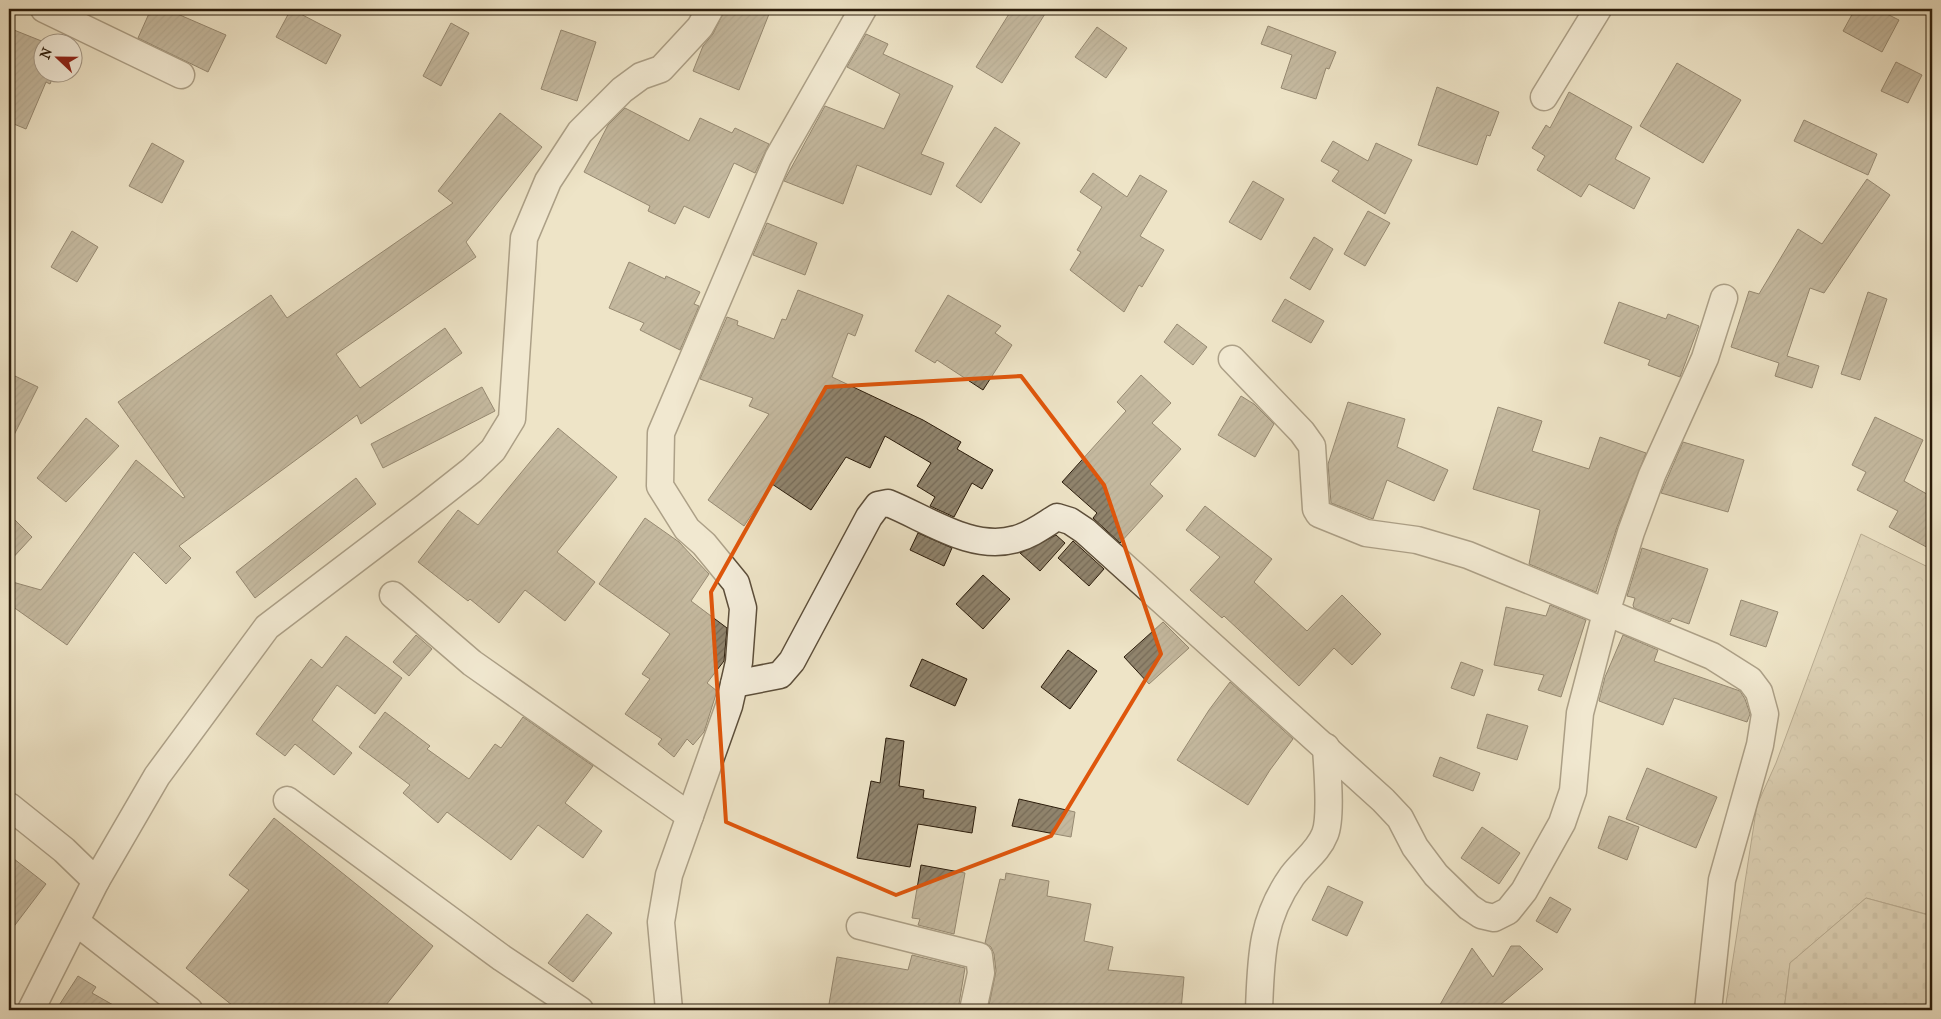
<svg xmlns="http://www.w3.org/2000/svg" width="1941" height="1019" font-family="'IM FELL French Canon',serif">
<defs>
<pattern id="forest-crowns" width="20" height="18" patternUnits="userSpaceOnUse" patternTransform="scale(1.25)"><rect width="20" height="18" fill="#cdc2a7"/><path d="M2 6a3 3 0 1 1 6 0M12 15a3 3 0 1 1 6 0" fill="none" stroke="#b0a68e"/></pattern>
<pattern id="cemetery-stones" width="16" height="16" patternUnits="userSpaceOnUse" patternTransform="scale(1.25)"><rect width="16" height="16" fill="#cdc2a7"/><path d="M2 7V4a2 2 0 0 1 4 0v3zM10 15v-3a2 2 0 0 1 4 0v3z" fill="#b0a68e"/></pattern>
<pattern id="building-hatch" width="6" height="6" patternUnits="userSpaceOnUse" patternTransform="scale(1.25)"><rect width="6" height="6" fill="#90846d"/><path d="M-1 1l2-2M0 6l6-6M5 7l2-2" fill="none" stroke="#766b58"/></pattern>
</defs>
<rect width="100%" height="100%" fill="#eee4c7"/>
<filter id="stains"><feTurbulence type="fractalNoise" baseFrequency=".004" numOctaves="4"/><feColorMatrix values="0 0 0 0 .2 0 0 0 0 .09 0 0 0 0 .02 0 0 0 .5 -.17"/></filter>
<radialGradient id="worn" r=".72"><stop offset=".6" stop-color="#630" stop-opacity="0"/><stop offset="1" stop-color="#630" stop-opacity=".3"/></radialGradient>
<!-- forest -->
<polygon fill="url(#forest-crowns)" stroke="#7c6f59" points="1861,534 1932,569 1932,886 1926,914 1866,898 1790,963 1784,1010 1725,1010 1757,805 1776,763"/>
<!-- cemetery -->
<polygon fill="url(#cemetery-stones)" stroke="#7c6f59" points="1866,898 1932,916 1932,1010 1784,1010 1790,963"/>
<!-- building -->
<g fill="url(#building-hatch)" stroke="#2b1c0b">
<polygon points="151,9 166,9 226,35 208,72 138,38"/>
<polygon points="291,9 341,35 326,64 276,37"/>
<polygon points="725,9 771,9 739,90 693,71 703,46 713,34"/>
<polygon points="1012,9 1048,9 1002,83 976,67"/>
<polygon points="1855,9 1877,9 1899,20 1882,52 1843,31"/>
<polygon points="451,23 469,33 441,86 423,76"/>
<polygon points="1268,26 1336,52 1329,69 1326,68 1316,99 1281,88 1292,55 1261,44"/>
<polygon points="1097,27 1127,48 1106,78 1075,57"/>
<polygon points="9,28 44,42 42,72 55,72 50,84 46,82 26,129 9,122"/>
<polygon points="561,30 596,42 577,101 541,89"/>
<polygon points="866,34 888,44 883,54 953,86 921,154 944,163 931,195 857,165 843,204 784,181 825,106 884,129 900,94 847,67"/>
<polygon points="1896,62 1922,75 1908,103 1881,91"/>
<polygon points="1677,63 1741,100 1703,163 1640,126"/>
<polygon points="1437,87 1499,112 1490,136 1487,135 1477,165 1418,145"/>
<polygon points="1569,92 1632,127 1615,159 1650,178 1634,209 1589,184 1581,197 1537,170 1545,156 1532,148 1546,125 1550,128"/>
<polygon points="625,108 689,141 700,118 732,133 735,128 769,144 755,173 734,163 709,218 684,206 675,224 648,211 650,206 584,172 608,125"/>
<polygon points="500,113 542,147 466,242 476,257 336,354 360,388 445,328 462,353 361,424 357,415 179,546 191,558 166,584 134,552 67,645 9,604 9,581 41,590 136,460 183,498 185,497 118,402 271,295 287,318 453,203 438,191"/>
<polygon points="1804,120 1877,154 1868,175 1794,141"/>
<polygon points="995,127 1020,143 981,203 956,186"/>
<polygon points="1333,141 1368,161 1376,143 1412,160 1385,214 1332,181 1339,171 1321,161"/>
<polygon points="152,143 184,161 162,203 129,186"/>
<polygon points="1093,173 1127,197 1140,175 1167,191 1140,236 1164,250 1142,287 1139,285 1124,312 1070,270 1081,252 1077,250 1102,207 1080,192"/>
<polygon points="1867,179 1890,195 1824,293 1810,288 1787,356 1819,366 1812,388 1775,376 1779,363 1731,347 1749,291 1759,294 1798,229 1822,244"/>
<polygon points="1253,181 1284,199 1261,240 1229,222"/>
<polygon points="1368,211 1390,223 1365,266 1344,254"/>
<polygon points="767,223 817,243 805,275 753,255"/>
<polygon points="72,231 98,247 77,282 51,267"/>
<polygon points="1314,237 1333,249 1310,290 1290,278"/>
<polygon points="629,262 665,279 666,276 700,292 694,304 699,306 680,350 640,330 644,323 609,308"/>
<polygon points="798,290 863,315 855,336 848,333 832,377 923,420 961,442 957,449 993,470 982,489 972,483 954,517 930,506 935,497 917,486 931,463 885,436 870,468 846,457 811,510 772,484 744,526 708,500 769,414 749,406 753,398 700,379 727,317 738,321 737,325 774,339 782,319 786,320"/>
<polygon points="1868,292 1887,299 1860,380 1841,374"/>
<polygon points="948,295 1001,326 995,333 1012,345 983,390 937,360 935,363 915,351"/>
<polygon points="1285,299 1324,321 1311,343 1272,321"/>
<polygon points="1619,302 1666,319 1668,314 1699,326 1680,377 1648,365 1650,360 1604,343"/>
<polygon points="1177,324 1207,347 1193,365 1164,342"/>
<polygon points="1141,375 1171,403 1152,423 1181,449 1150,484 1163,496 1120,543 1093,518 1097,513 1062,482 1126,411 1117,402"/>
<polygon points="15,376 38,387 9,445 9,389"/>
<polygon points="482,387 495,411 383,468 371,444"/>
<polygon points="1241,396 1254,404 1274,424 1255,457 1218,435"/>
<polygon points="1348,402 1405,419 1397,447 1448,470 1434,501 1387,480 1373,519 1331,503 1328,464"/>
<polygon points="1498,407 1542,421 1532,451 1589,469 1600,437 1646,453 1617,527 1596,592 1529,564 1540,510 1473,489"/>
<polygon points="1875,417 1923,440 1904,481 1932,497 1932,550 1889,527 1898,511 1857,490 1866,472 1852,465"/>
<polygon points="86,418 119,446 66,502 37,478"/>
<polygon points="558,428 617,477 557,552 595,582 565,621 525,590 499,623 470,599 468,601 418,562 458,510 478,525"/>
<polygon points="1683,442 1744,460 1728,512 1661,493"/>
<polygon points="356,478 376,504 255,598 236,572"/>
<polygon points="1205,506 1272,559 1254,582 1307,631 1342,595 1381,634 1352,665 1334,648 1299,686 1224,616 1222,618 1190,590 1220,557 1186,530"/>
<polygon points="9,514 32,537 9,562"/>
<polygon points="645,518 679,542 709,574 691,601 727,628 724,661 707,683 717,691 704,732 693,745 687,739 674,757 658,744 662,739 625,714 650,679 642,674 670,634 599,584"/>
<polygon points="918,533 952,548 944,566 910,550"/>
<polygon points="1056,535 1065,543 1040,571 1020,553"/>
<polygon points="1073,541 1104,569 1089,586 1058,558"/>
<polygon points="1642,548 1708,569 1689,624 1672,618 1670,622 1634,608 1633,605 1635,598 1627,596"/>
<polygon points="983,575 1010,599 983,629 956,604"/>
<polygon points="1741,600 1778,612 1766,647 1730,635"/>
<polygon points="1550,605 1586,620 1561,697 1538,690 1544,675 1494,665 1506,607 1546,616"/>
<polygon points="1163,622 1189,648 1149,684 1124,657"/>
<polygon points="416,635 432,649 409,676 393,662"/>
<polygon points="1623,635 1658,650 1654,661 1740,691 1745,699 1750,714 1747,722 1674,698 1663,725 1599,701 1605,677"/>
<polygon points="346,636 402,678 375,714 337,685 312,720 352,753 334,775 295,744 285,756 256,734 311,659 322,668"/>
<polygon points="1068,650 1097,671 1070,709 1041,687"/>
<polygon points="922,659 967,679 955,706 910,686"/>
<polygon points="1461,662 1483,670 1474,696 1451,688"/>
<polygon points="1230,682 1293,739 1270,770 1248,805 1177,760 1209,710"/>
<polygon points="385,712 430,746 427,749 469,779 495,744 501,748 523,717 593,766 565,803 602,831 583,858 538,825 511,860 447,812 438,823 403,793 410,785 359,747"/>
<polygon points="1487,714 1528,726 1517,760 1477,748"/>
<polygon points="886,738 904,741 899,786 924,790 923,798 976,807 972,833 918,824 910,867 857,858 871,781 880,783"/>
<polygon points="1440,757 1480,773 1473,791 1433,776"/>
<polygon points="1647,768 1717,797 1696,848 1626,819"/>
<polygon points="1019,799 1075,812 1071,837 1012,826"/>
<polygon points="1609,816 1639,827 1627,860 1598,848"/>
<polygon points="274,818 433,946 382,1010 238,1010 186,968 249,890 229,875"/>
<polygon points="1482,827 1520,853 1499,884 1461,858"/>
<polygon points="9,855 46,884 9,933"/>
<polygon points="921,865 965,873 954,934 918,925 920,919 912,918"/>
<polygon points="1006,873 1049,881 1047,896 1091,904 1084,941 1113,947 1108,970 1184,977 1181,1010 988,1010 996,971 994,954 991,947 985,943 1000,879 1005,880"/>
<polygon points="1328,886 1363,902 1347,936 1312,920"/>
<polygon points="1550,897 1571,909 1557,933 1536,921"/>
<polygon points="587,914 612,933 573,982 548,963"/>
<polygon points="1511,946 1520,946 1543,969 1500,1005 1497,1010 1437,1010 1472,948 1493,977"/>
<polygon points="912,955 965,968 958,1010 828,1010 837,957 908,970"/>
<polygon points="78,976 96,987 92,993 122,1010 56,1010"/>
</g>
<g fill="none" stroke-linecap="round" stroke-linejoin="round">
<!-- street casing -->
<g stroke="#5c4e3a" stroke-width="29">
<g id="street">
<polyline points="44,9 181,75"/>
<polyline points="1544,97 1598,9"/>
<polyline points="1232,359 1302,432 1312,446 1316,509 1319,514 1366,533 1417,540 1468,555 1712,656 1750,680 1759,692 1765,714 1760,745 1722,880 1708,1010"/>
<polyline points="393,595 472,663 690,816"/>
<path d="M734,684L780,675L792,661L869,517L878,505L888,503C928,519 972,552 1016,539C1031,535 1044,525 1057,517L1070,521L1085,531L1383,800L1400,818L1415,847L1436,875L1469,907L1481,915L1494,918L1508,911L1524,891L1562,823L1573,791L1580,713L1606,613L1631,532L1652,475L1705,358L1724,298"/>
<polyline points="287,800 502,958 580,1010"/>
<polyline points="9,806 64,850 96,881"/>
<polyline points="76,922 189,1010"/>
<polyline points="860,926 979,956 981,973 973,1010"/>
<polyline points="31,1010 96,881 157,776 267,627 425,507 472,470 493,450 512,419 524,238 548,181 580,132 622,90 641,76 661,69 700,27 710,9"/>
<polyline points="669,1010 661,922 669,875 729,706 739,662 743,608 736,583 704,544 687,529 660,486 661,433 778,158 863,9"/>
<path d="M1259,1010C1261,958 1261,920 1292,876C1303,861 1318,852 1325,834C1332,817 1327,767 1326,747"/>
</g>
</g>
<!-- street -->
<use href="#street" stroke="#f4eddb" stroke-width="26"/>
</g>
<!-- marked area -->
<path d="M0 0H1941V1019H0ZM1021,376L1104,485L1161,654L1051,836L896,895L726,822L711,592L826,387Z" fill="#eee4c7" fill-opacity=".55" fill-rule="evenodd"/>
<path fill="none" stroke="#df560c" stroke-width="4" stroke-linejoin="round" d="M1021,376L1104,485L1161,654L1051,836L896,895L726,822L711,592L826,387Z"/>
<!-- margin -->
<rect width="1941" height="1019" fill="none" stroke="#eee4c7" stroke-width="30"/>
<rect x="10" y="10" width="1921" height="999" fill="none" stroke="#2b1c0b" stroke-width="2.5"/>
<rect x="15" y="15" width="1911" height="989" fill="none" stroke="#2b1c0b"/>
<!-- north arrow -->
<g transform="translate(58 58) rotate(292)"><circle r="24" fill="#f4eddb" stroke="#a49988"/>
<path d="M0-4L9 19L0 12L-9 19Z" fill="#8f2418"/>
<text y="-8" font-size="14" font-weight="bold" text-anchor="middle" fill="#2b1c0b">N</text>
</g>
<rect width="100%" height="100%" filter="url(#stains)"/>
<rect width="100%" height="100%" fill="url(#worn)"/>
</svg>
